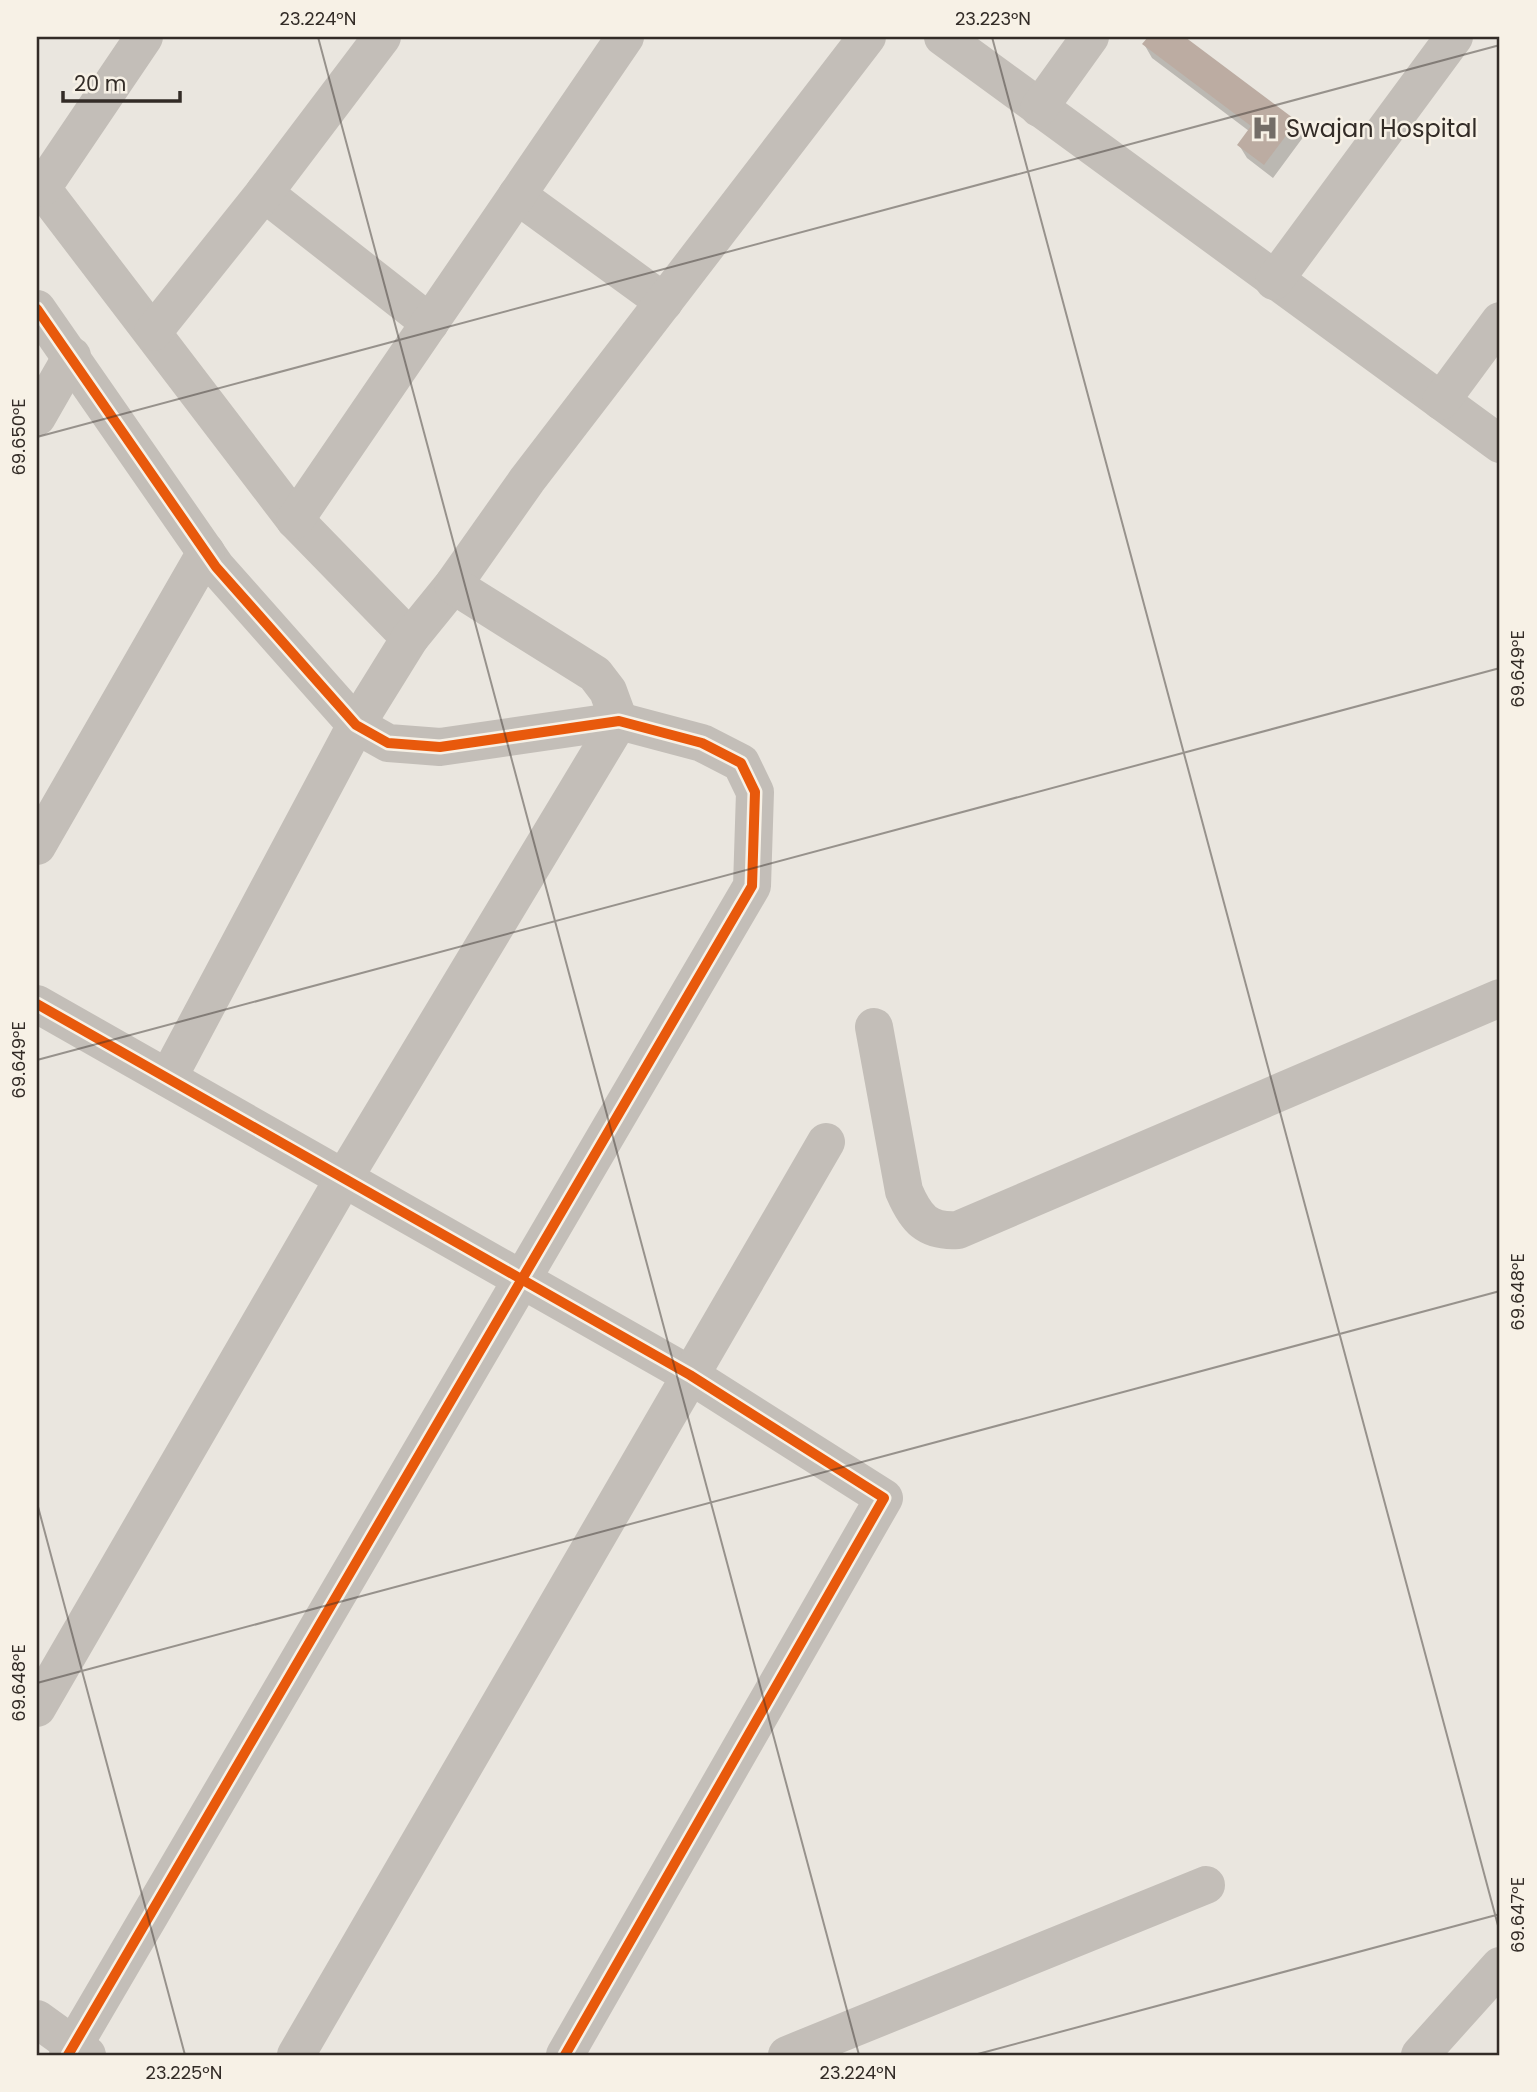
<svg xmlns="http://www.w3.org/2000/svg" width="1537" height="2092" font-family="Poppins,sans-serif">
<rect width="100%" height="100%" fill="#eae6df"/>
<!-- shadow -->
<polygon fill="#0003" points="1150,37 1182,37 1296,122 1304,136 1273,178 1247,158 1239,145 1249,131 1152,58 1144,44"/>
<!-- building -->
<polygon fill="#bcaca2" points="1148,37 1185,37 1297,121 1264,165 1237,145 1251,126 1142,44"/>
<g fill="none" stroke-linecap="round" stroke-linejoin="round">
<!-- minor -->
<g stroke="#c3beb8" stroke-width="38">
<polyline points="943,37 1500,444"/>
<polyline points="1039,108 1090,37"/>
<polyline points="37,182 295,520 410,638"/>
<polyline points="42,188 144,37"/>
<polyline points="264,193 430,323"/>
<polyline points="517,195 664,302"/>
<polyline points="1274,281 1454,37"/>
<polyline points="37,309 216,567 356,725 388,743 440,747 619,721 702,743 741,763 755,792 752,886 68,2055"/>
<polyline points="153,332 264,193 382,37"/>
<polyline points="1441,401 1500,321"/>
<polyline points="37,417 72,356"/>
<polyline points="295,520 625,37"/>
<polyline points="37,846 206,552"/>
<polyline points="37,1004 690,1375 884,1498 565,2055"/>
<path d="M874,1027L904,1191C916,1219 927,1232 958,1230L1500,998"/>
<polyline points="168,1078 356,725 410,638 453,585 527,480 867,37"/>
<polyline points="37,1708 344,1178 619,721 608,691 595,674 453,585"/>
<polyline points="37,2019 87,2055"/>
<polyline points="296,2055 826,1142"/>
<polyline points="787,2055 1206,1885"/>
<polyline points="1420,2055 1500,1966"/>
</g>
<!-- cycleway casing -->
<g stroke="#f7f1e6" stroke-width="15">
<g id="cycleway">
<polyline points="37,309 216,567 356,725 388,743 440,747 619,721 702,743 741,763 755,792 752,886 68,2055"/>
<polyline points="37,1004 690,1375 884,1498 565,2055"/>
</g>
</g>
<!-- cycleway -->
<use href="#cycleway" stroke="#e8590c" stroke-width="10"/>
</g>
<!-- ticks -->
<path fill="none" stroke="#332c27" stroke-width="2" stroke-opacity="0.45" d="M318,37L859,2055M992,37L1500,1933M37,437L1500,45M37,1060L1500,668M37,1503L185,2055M37,1683L1500,1291M974,2055L1500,1914"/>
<!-- icons -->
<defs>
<g id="hospital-bare" transform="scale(2.1)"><path d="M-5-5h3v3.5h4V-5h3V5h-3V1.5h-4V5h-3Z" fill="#736d67" stroke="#f7f1e6" stroke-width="2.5" paint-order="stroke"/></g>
</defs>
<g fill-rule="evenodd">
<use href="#hospital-bare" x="1265" y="128"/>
</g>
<g text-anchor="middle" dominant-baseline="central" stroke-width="5" stroke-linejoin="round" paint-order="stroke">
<!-- poi labels -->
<g font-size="24" fill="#332c27" stroke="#f7f1e6" text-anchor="start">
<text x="1286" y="128">Swajan Hospital</text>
</g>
</g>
<!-- border -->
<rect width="1537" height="2092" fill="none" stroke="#f7f1e6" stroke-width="77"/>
<!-- scale -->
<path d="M63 91v10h117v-10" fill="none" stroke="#332c27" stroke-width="3.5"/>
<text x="74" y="91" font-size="21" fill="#332c27" stroke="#f7f1e6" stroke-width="5" paint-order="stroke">20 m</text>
<rect x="38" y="38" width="1460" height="2016" fill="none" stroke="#332c27" stroke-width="2.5"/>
<g font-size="18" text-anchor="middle" fill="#332c27">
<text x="318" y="25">23.224°N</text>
<text x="993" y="25">23.223°N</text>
<text transform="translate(19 437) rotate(-90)" y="6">69.650°E</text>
<text transform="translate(1518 669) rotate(-90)" y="6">69.649°E</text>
<text transform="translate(19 1060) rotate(-90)" y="6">69.649°E</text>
<text transform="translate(1518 1292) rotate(-90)" y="6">69.648°E</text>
<text transform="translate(19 1683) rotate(-90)" y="6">69.648°E</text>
<text transform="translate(1518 1915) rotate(-90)" y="6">69.647°E</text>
<text x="184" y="2079">23.225°N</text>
<text x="858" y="2079">23.224°N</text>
</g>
</svg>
